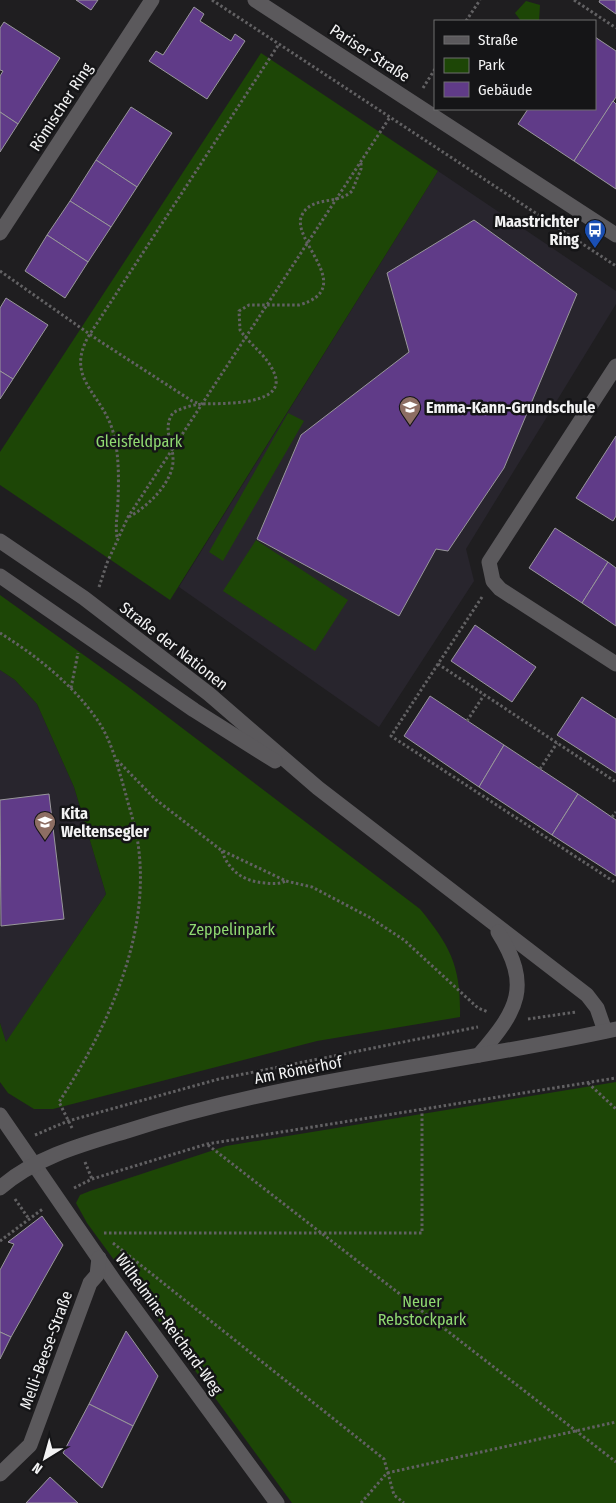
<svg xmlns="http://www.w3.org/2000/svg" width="616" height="1503" font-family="'Fira Sans Condensed',sans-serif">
<rect width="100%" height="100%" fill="#1f1e20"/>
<!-- built -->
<g fill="#28252d">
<polygon points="438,171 616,291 616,304 466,549 474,581 379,727 179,587"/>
<polygon points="0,670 15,680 37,704 74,787 106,894 6,1043 0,1023"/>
</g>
<!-- green -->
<g fill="#1d4606">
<polygon points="526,1 540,5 539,21 521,21 515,13"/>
<polygon points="261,53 438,171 170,600 0,485 0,452"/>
<polygon points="288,413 304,421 223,561 209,552"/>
<polygon points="256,540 348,600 315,651 223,591"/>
<path d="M0,595L127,686L420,909C451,947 461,967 460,1017L317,1041L53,1109H34L8,1093L0,1082V1023L6,1042L106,894L74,787L37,704L15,680L0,670Z"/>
<polygon points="616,1082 616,1503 292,1503 87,1223 76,1203 80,1195 90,1191 226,1146"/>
</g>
<!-- building -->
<g fill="#603b88" stroke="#99989b">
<polygon points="76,0 98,0 91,10"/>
<polygon points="600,0 616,0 616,14 599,2"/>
<polygon points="194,7 204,14 200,21 231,41 235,34 245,41 207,99 149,61 156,51 163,55"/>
<polygon points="4,22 60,58 18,124 0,112 0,76 3,71 0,70 0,28"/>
<polygon points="595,37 616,51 616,97 574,161 518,124 528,109 595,109"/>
<polygon points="613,101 616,104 616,189 574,161"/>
<polygon points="131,107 172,133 137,187 96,160"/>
<polygon points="0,112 18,124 0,152"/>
<polygon points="96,160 137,187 111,227 70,201"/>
<polygon points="70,201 111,227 88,262 47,235"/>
<polygon points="474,220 577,294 504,468 448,551 436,549 399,616 257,539 301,435 409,352 387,273"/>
<polygon points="47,235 88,262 65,298 25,271"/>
<polygon points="6,298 48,325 13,379 0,371 0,308"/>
<polygon points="0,371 13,379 0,399"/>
<polygon points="616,436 616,516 613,521 576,498"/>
<polygon points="555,528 608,562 582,603 529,568"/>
<polygon points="608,562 616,568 616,626 582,603"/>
<polygon points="475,625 536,667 512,702 451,661"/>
<polygon points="430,696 504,745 479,787 404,736"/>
<polygon points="582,697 616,719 616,773 557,735"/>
<polygon points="504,745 578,794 552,835 479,787"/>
<polygon points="49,794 64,919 1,926 0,800"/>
<polygon points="578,794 616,820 616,876 552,835"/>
<polygon points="42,1216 63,1245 11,1337 0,1332 0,1270 14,1244 8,1242"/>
<polygon points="126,1331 158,1376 133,1426 89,1404"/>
<polygon points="0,1332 11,1337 0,1359"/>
<polygon points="89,1404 133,1426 102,1488 63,1453"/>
<polygon points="50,1477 78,1503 26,1503"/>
</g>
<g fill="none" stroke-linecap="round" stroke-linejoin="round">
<!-- path -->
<g stroke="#626163" stroke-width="3" stroke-dasharray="2.5 2.5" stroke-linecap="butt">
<polyline points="212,0 616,266"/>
<polyline points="574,0 616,28"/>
<polyline points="466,21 480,0"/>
<polyline points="423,88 435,69"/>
<polyline points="0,271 98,340 192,401 200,404"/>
<path d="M129,517C147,507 174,482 173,459C173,443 162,428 173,413C181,408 192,405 202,404C217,403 286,407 275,375C268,356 251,346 240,330L239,311L249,305H299C359,288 289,240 302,215C311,196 338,205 352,191L361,169V161"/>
<path d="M117,537C115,524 118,512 118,499C119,475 119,445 110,423C96,390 67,376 88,337L279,44"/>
<polyline points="99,587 107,563 128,517 390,117"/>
<polyline points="482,597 438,664 616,782"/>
<path d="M0,633C37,656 76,687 100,724C113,745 119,771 126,795C129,807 133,819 136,832C155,927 110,1024 59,1102L72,1128"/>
<polyline points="438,664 391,736 616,883"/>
<polyline points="71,688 78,653"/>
<polyline points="467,721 484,695"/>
<polyline points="117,760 155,799 221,850 286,881 312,887 369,917 404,940 478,1008 488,1012"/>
<polyline points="540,769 557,743"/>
<polyline points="612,817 616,812"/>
<path d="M222,851C229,872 245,882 266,883C273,884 280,884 286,881"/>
<polyline points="528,1019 576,1012"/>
<polyline points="588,1083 616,1109"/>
<polyline points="35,1135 68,1121 219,1079 478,1027"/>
<polyline points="208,1145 616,1462"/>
<polyline points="85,1162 92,1179"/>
<polyline points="74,1188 92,1179 207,1144 616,1078"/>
<polyline points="15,1199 29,1219"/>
<polyline points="104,1233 422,1233 422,1110"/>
<polyline points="0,1241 44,1208"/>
<polyline points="113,1243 384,1459 394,1495 404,1503"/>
<polyline points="361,1503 387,1473 616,1422"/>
</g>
<!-- street -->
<g stroke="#5b595c" stroke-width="15">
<polyline points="255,0 616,235"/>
<polyline points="0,233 152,0"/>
<polyline points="616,366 489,562 493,581 500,589 616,664"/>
<polyline points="0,541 84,598 209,694 318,788 587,995 597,1008 605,1031"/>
<polyline points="0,576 194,710 275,761"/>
<path d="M479,1055C518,1010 532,986 498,932"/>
<polyline points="0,1115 115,1282 277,1503"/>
<polyline points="0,1474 30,1445 90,1283 97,1275 99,1258"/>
</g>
<!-- secondary -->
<path stroke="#5b595c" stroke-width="15" d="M0,1188C35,1157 84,1144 127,1131C287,1079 453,1065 616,1029"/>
</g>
<!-- icons -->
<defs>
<g id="bus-pin" transform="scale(1.125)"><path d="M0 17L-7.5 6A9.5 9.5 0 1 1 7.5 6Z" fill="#1a4fb4" stroke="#151517"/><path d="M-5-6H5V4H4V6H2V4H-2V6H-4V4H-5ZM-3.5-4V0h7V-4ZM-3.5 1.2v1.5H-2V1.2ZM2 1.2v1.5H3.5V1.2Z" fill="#fff"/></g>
<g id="school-pin" transform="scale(1.125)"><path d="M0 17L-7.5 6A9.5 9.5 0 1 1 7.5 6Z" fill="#8d6e63" stroke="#151517"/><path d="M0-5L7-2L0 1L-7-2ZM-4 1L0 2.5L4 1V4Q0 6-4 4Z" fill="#fff"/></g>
</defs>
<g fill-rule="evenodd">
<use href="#bus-pin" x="595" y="230"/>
<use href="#school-pin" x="410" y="407"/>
<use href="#school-pin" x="45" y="822"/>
</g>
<g text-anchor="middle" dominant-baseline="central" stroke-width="5" stroke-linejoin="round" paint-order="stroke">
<!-- street labels -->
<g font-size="16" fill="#f3f3f4" stroke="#151517">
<text transform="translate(370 53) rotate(33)">Pariser Straße</text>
<text transform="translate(61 107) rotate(-57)">Römischer Ring</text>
<text transform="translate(174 646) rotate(38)">Straße der Nationen</text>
<text transform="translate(298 1070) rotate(-11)">Am Römerhof</text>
<text transform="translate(169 1324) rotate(54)">Wilhelmine-Reichard-Weg</text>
<text transform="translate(46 1350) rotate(-70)">Melli-Beese-Straße</text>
</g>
<!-- poi labels -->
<g font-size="16" font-weight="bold" fill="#f3f3f4" stroke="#151517" text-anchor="start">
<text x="579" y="221" text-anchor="end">Maastrichter<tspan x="579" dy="18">Ring</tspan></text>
<text x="426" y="407">Emma-Kann-Grundschule</text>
<text x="61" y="813">Kita<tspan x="61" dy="18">Weltensegler</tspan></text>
</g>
<!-- park labels -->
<g font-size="16" fill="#8fd971" stroke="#151517">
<text x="139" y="441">Gleisfeldpark</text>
<text x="232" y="929">Zeppelinpark</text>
<text x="422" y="1301">Neuer<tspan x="422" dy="18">Rebstockpark</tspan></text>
</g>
</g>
<!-- legend -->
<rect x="434" y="20" width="162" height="90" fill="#151517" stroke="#6e6e6f"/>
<rect x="444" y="36" width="25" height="8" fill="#5b595c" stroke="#6e6e6f"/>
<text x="478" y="45" font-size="15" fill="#f3f3f4">Straße</text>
<rect x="444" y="58" width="25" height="15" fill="#1d4606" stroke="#6e6e6f"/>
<text x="478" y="70" font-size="15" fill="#f3f3f4">Park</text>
<rect x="444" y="82" width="25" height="15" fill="#603b88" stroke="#6e6e6f"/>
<text x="478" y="95" font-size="15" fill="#f3f3f4">Gebäude</text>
<!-- north arrow -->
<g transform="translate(45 1458) rotate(217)" stroke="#151517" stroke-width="4" paint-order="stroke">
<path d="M0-4L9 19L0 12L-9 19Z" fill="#f3f3f4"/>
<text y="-8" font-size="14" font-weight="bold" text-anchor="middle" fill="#f3f3f4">N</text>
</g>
</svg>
